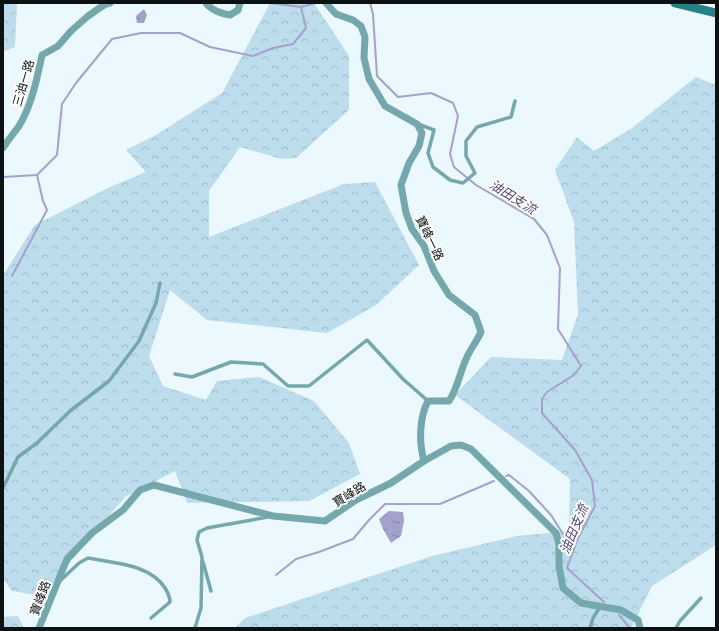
<svg xmlns="http://www.w3.org/2000/svg" width="719" height="631" font-family="'PT Sans Narrow','Noto Sans TC',sans-serif">
<defs>
<pattern id="forest-crowns" width="20" height="18" patternUnits="userSpaceOnUse"><rect width="20" height="18" fill="#bddded"/><path d="M2 6a3 3 0 1 1 6 0M12 15a3 3 0 1 1 6 0" fill="none" stroke="#a1bdca"/></pattern>
<pattern id="water-ripples" width="26" height="14" patternUnits="userSpaceOnUse"><rect width="26" height="14" fill="#a4a1cd"/><path d="M2 4q2-2 4 0t4 0M15 11q2-2 4 0t4 0" fill="none" stroke="#8482a5"/></pattern>
</defs>
<rect width="100%" height="100%" fill="#ebf8fe"/>
<!-- forest -->
<g fill="url(#forest-crowns)">
<polygon points="3,3 17,3 15,47 3,52"/>
<polygon points="270,3 314,3 349,56 349,110 296,158 282,159 240,147 209,191 209,237 344,184 375,182 419,265 376,305 327,333 207,320 170,290 149,356 163,386 206,400 217,381 259,377 314,401 349,443 360,474 309,501 187,503 175,471 125,497 42,596 12,591 3,579 3,275 35,225 110,187 146,172 126,150 156,135 222,93"/>
<polygon points="696,77 716,85 716,545 652,586 631,628 235,628 245,618 432,556 517,536 569,531 570,479 455,395 491,357 562,360 578,314 574,222 555,170 577,137 594,151 632,128"/>
<polygon points="18,616 24,628 3,628 3,617"/>
</g>
<!-- water -->
<g fill="url(#water-ripples)">
<polygon points="144,9 147,15 144,23 137,23 136,16"/>
<polygon points="389,511 403,512 404,521 401,536 391,543 383,529 379,519"/>
</g>
<g fill="none" stroke-linecap="round" stroke-linejoin="round">
<!-- stream -->
<g stroke="#a4a1cd" stroke-width="2">
<polyline points="270,3 301,7 316,3"/>
<polyline points="370,3 373,14 377,76 398,97 431,93 453,103 458,116 450,154 454,167 476,185 534,219 547,235 560,268 558,329 581,366 574,375 547,392 542,399 542,413 575,450 592,480 595,506 578,538 567,568 604,602"/>
<polyline points="3,177 37,175 57,155 62,104 76,83 112,39 141,33 180,33 210,47 253,56 273,48 293,44 306,28 301,7"/>
<polyline points="12,276 47,210 43,201 37,175"/>
<polyline points="506,476 509,475 529,491 551,515 573,550"/>
<polyline points="276,575 296,559 319,552 353,539 369,520 385,504 440,504 494,481"/>
<polyline points="619,615 630,628"/>
</g>
<!-- lane -->
<g stroke="#74a8ac" stroke-width="3.5">
<polyline points="418,124 434,130 428,153 433,167 450,180 463,183 475,173 466,156 466,141 477,127 511,117 515,101"/>
<polyline points="175,374 192,377 231,362 263,364 288,386 309,386 367,340 403,379 428,401"/>
<polyline points="3,488 18,457 37,443 70,411 109,381 139,341 156,303 160,283"/>
<polyline points="203,562 211,591"/>
<path d="M61,580L79,563L88,558C113,563 150,564 165,588C168,593 170,596 170,602L151,618"/>
<polyline points="195,628 201,608 202,557 197,540 199,532 207,528 268,517"/>
<polyline points="590,628 593,618 600,607"/>
<polyline points="676,628 680,621 701,598"/>
</g>
<!-- street -->
<g stroke="#74a8ac" stroke-width="7">
<path d="M206,3C211,10 222,14 230,15L238,10L240,3"/>
<path d="M326,3L336,14L353,20L361,26L365,37L364,58L369,79L385,106L417,124L422,133L419,146L409,163L401,185L406,213L412,229L424,246L434,271L449,295L475,315L481,332C477,341 471,348 467,357C460,371 458,388 449,401H428C419,418 419,443 424,461"/>
<path d="M3,148C8,140 14,133 19,126C32,105 37,78 42,55L58,46L71,31L88,16L104,5L110,3"/>
<polyline points="39,628 67,559 92,533 123,510 140,490 154,485 273,516 325,521 356,500 391,483 424,461 451,446 461,445 471,449 556,533 559,544 559,566 563,588 581,603 621,610 638,620 640,628"/>
</g>
<!-- secondary -->
<polyline stroke="#258188" stroke-width="9" points="675,3 716,13"/>
</g>
<g text-anchor="middle" dominant-baseline="central" stroke-width="4" stroke-linejoin="round" paint-order="stroke">
<!-- street labels -->
<g font-size="12" fill="#0c1114" stroke="#fff">
<text transform="translate(23 83) rotate(-74)">三油一路</text>
<text transform="translate(430 238) rotate(64)">寶峰一路</text>
<text transform="translate(349 494) rotate(-31)">寶峰路</text>
<text transform="translate(40 598) rotate(-69)">寶峰路</text>
</g>
<!-- water labels -->
<g font-size="13" font-style="italic" fill="#4f4881" stroke="#fff">
<text transform="translate(513 197) rotate(32)">油田支流</text>
<text transform="translate(574 529) rotate(-67)">油田支流</text>
</g>
</g>
<!-- border -->
<rect width="719" height="631" fill="none" stroke="#0c1114" stroke-width="8"/>
</svg>
